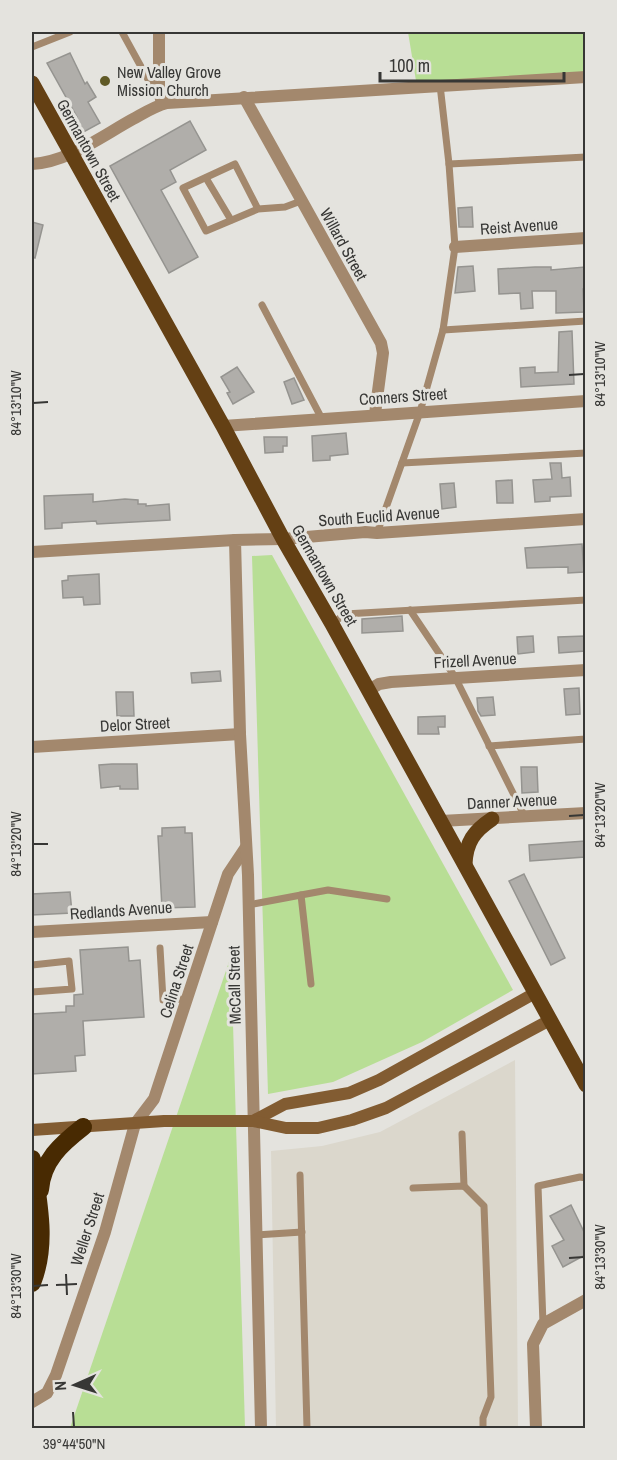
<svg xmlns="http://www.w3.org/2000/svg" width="617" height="1460" font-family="'Archivo Narrow',sans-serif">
<rect width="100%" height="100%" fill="#e4e3de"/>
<!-- built -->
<polygon fill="#dbd7cc" points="515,1060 518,1428 276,1428 271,1151 322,1146 380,1132"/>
<!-- green -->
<g fill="#b8de95">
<polygon points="408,32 585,32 585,77 417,87"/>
<polygon points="272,555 513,990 422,1042 333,1082 268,1094 252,556"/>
<polygon points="231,956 245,1428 70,1428"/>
</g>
<!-- building -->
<g fill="#b0aeaa" stroke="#959490" stroke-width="1.5">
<polygon points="70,53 85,84 87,82 96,97 88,102 100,123 78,135 71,121 77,117 47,63"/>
<polygon points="190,121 206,150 170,170 176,182 161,190 198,257 169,273 110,166"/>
<polygon points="472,207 473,227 459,227 458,208"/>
<polygon points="32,222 43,225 35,258 32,257"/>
<polygon points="473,266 475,291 455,293 458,267"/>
<polygon points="535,267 551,267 551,270 585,267 585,289 583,289 584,312 556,313 556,291 532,291 533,308 521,309 520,293 499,294 498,269"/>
<polygon points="572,331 574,384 521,387 520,368 535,367 535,373 558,372 559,332"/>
<polygon points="237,367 254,392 233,404 227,393 230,392 221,377"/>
<polygon points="294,378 304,400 292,404 284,382"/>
<polygon points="346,433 348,454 330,456 330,460 313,461 312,436"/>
<polygon points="264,437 287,437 287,446 283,446 283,452 265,453"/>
<polygon points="550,463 561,463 562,478 570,477 571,496 550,497 550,501 535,502 533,480 552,479"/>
<polygon points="512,480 513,503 497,503 496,481"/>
<polygon points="454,483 456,507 442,509 440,484"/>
<polygon points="93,494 93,502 125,499 138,500 138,504 146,504 146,506 169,504 170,520 97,524 96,521 62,523 62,528 45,529 44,496"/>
<polygon points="582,544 584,572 568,573 568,567 527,568 525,548"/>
<polygon points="99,574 100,604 84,605 83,597 63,598 62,581 68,580 68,576"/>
<polygon points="402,616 403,631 362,633 362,619"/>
<polygon points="533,636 534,652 518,654 517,637"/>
<polygon points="585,636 585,651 559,653 558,637"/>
<polygon points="220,671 221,681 192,683 191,673"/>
<polygon points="579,688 580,714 566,715 564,689"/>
<polygon points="116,692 133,692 134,716 117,716"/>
<polygon points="493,697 495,715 481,716 478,711 477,698"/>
<polygon points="445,716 445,727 438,727 439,734 418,734 418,717"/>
<polygon points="112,764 137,764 138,789 120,789 120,786 101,788 99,765"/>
<polygon points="521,767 537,767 538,792 522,793"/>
<polygon points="185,827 185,833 192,833 195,907 162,908 158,836 162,836 162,828"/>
<polygon points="585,841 585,857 530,861 529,845"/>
<polygon points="524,874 565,958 551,965 509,881"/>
<polygon points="70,892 72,913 32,915 32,894"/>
<polygon points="128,947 129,961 140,960 144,1017 83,1021 85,1055 75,1056 76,1071 32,1074 32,1014 66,1012 66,1006 74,1006 74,995 83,994 80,950"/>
<polygon points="571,1205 585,1234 585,1255 563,1267 552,1246 564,1240 550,1216"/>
</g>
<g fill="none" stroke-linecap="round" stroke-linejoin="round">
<!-- service -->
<g stroke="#a3886d" stroke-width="7">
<polyline points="122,32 156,94"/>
<polyline points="32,47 70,32"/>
<polyline points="449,164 586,157"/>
<polyline points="206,178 231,220"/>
<polyline points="258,209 235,164 183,188 206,231 258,209 285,207 301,201"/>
<polyline points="262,305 322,419"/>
<polyline points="443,330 586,321"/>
<polyline points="402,463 586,453"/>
<polyline points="377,533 420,412 443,330 455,247 449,164 440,85"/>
<polyline points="410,610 455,677 525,817"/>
<polyline points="332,624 345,614 586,600"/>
<polyline points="489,746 586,739"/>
<polyline points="301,895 328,890 387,899"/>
<polyline points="248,905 301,895 311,984"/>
<polyline points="160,948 163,1000 187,999"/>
<polyline points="32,965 69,961 72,989 32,992"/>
<polyline points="462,1134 464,1186"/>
<polyline points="300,1175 307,1428"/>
<polyline points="413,1188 464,1186 484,1206 491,1397 483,1418 483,1428"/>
<polyline points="256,1235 302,1232"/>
<polyline points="543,1324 538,1186 580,1177 586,1178"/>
</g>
<!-- minor -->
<g stroke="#a3886d" stroke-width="12">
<polyline points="159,32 159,90 162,104"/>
<polyline points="244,97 381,343 383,353 375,414"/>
<path d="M32,164C68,162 102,136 133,119C144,113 155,106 167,103L586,77"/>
<polyline points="455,247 586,238"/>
<polyline points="223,426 586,401"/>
<polyline points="283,539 365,532 377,533 586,519"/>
<polyline points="32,552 235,540"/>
<polyline points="369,690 379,684 391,682 586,670"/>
<polyline points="32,747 240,734"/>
<polyline points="32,932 212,922"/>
<polyline points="32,1402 47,1393 56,1375 105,1232 135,1124 154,1099 228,874 246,847"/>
</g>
<!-- tertiary -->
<g stroke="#a3886d" stroke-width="12">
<polyline points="441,821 586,813"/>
<polyline points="261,1428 248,875 240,734 235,540 283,539"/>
<polyline points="536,1428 533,1344 543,1324 586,1300"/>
</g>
<!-- secondary -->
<g stroke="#825c32" stroke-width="12">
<polyline points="253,1121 285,1104 349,1093 379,1080 535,993"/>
<polyline points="32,1130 164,1121 253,1121 286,1128 318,1128 352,1120 386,1108 550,1020"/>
</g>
<!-- primary -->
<g stroke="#644014" stroke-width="15">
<polyline points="32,83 223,426 283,539 332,624 586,1085"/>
<path d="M465,864C466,842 474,831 492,819"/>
</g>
<!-- motorway -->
<g stroke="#482a02" stroke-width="18">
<path d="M32,1159C38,1201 48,1243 32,1283"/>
<path d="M40,1190C42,1161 61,1144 83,1127"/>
</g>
</g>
<!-- ticks -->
<path fill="none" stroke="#373735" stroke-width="2" d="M569,375L584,374M33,403L48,402M569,816L584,815M33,844H48M569,1258L584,1257M66,1274L67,1295M56,1285L77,1284M33,1286L48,1285M73,1412L74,1427"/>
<!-- markers -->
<circle fill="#605a26" stroke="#e4e3de" stroke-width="2" cx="105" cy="81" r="6"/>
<g text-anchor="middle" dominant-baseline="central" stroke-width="6" stroke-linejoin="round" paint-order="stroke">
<!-- poi labels -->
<g font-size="16" fill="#373735" stroke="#e4e3de" text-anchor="start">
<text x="117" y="72">New Valley Grove<tspan x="117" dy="18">Mission Church</tspan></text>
</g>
<!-- street labels -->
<g font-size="16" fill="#373735" stroke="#e4e3de">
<text transform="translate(89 150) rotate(61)">Germantown Street</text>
<text transform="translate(519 226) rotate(-4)">Reist Avenue</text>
<text transform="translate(344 244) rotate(61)">Willard Street</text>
<text transform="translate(403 396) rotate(-4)">Conners Street</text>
<text transform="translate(379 516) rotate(-4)">South Euclid Avenue</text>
<text transform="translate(325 575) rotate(60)">Germantown Street</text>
<text transform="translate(475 660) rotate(-3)">Frizell Avenue</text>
<text transform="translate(135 724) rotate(-3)">Delor Street</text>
<text transform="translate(512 801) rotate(-3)">Danner Avenue</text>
<text transform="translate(121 910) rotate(-4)">Redlands Avenue</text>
<text transform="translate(176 981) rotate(-72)">Celina Street</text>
<text transform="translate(234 985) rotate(-91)">McCall Street</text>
<text transform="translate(87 1229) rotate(-72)">Weller Street</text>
</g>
</g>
<!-- border -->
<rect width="617" height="1460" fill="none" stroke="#e4e3de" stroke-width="66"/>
<!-- north arrow -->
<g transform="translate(75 1385) rotate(267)" stroke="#e4e3de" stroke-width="4.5" paint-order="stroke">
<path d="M0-4.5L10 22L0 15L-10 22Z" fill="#373735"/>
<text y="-9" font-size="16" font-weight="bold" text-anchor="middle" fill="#373735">N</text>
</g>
<!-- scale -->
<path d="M380 72v9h184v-9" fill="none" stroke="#373735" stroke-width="3"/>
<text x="389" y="72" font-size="18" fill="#373735" stroke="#e4e3de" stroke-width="4.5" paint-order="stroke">100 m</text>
<rect x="33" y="33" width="551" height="1394" fill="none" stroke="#373735" stroke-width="2"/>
<g font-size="15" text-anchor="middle" fill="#373735">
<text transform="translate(600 374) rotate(-90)" y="5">84°13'10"W</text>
<text transform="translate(16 403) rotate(-90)" y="5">84°13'10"W</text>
<text transform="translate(600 815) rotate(-90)" y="5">84°13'20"W</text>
<text transform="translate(16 844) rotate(-90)" y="5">84°13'20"W</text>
<text transform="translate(600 1257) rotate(-90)" y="5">84°13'30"W</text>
<text transform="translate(16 1286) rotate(-90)" y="5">84°13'30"W</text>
<text x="74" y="1449">39°44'50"N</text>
</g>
</svg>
